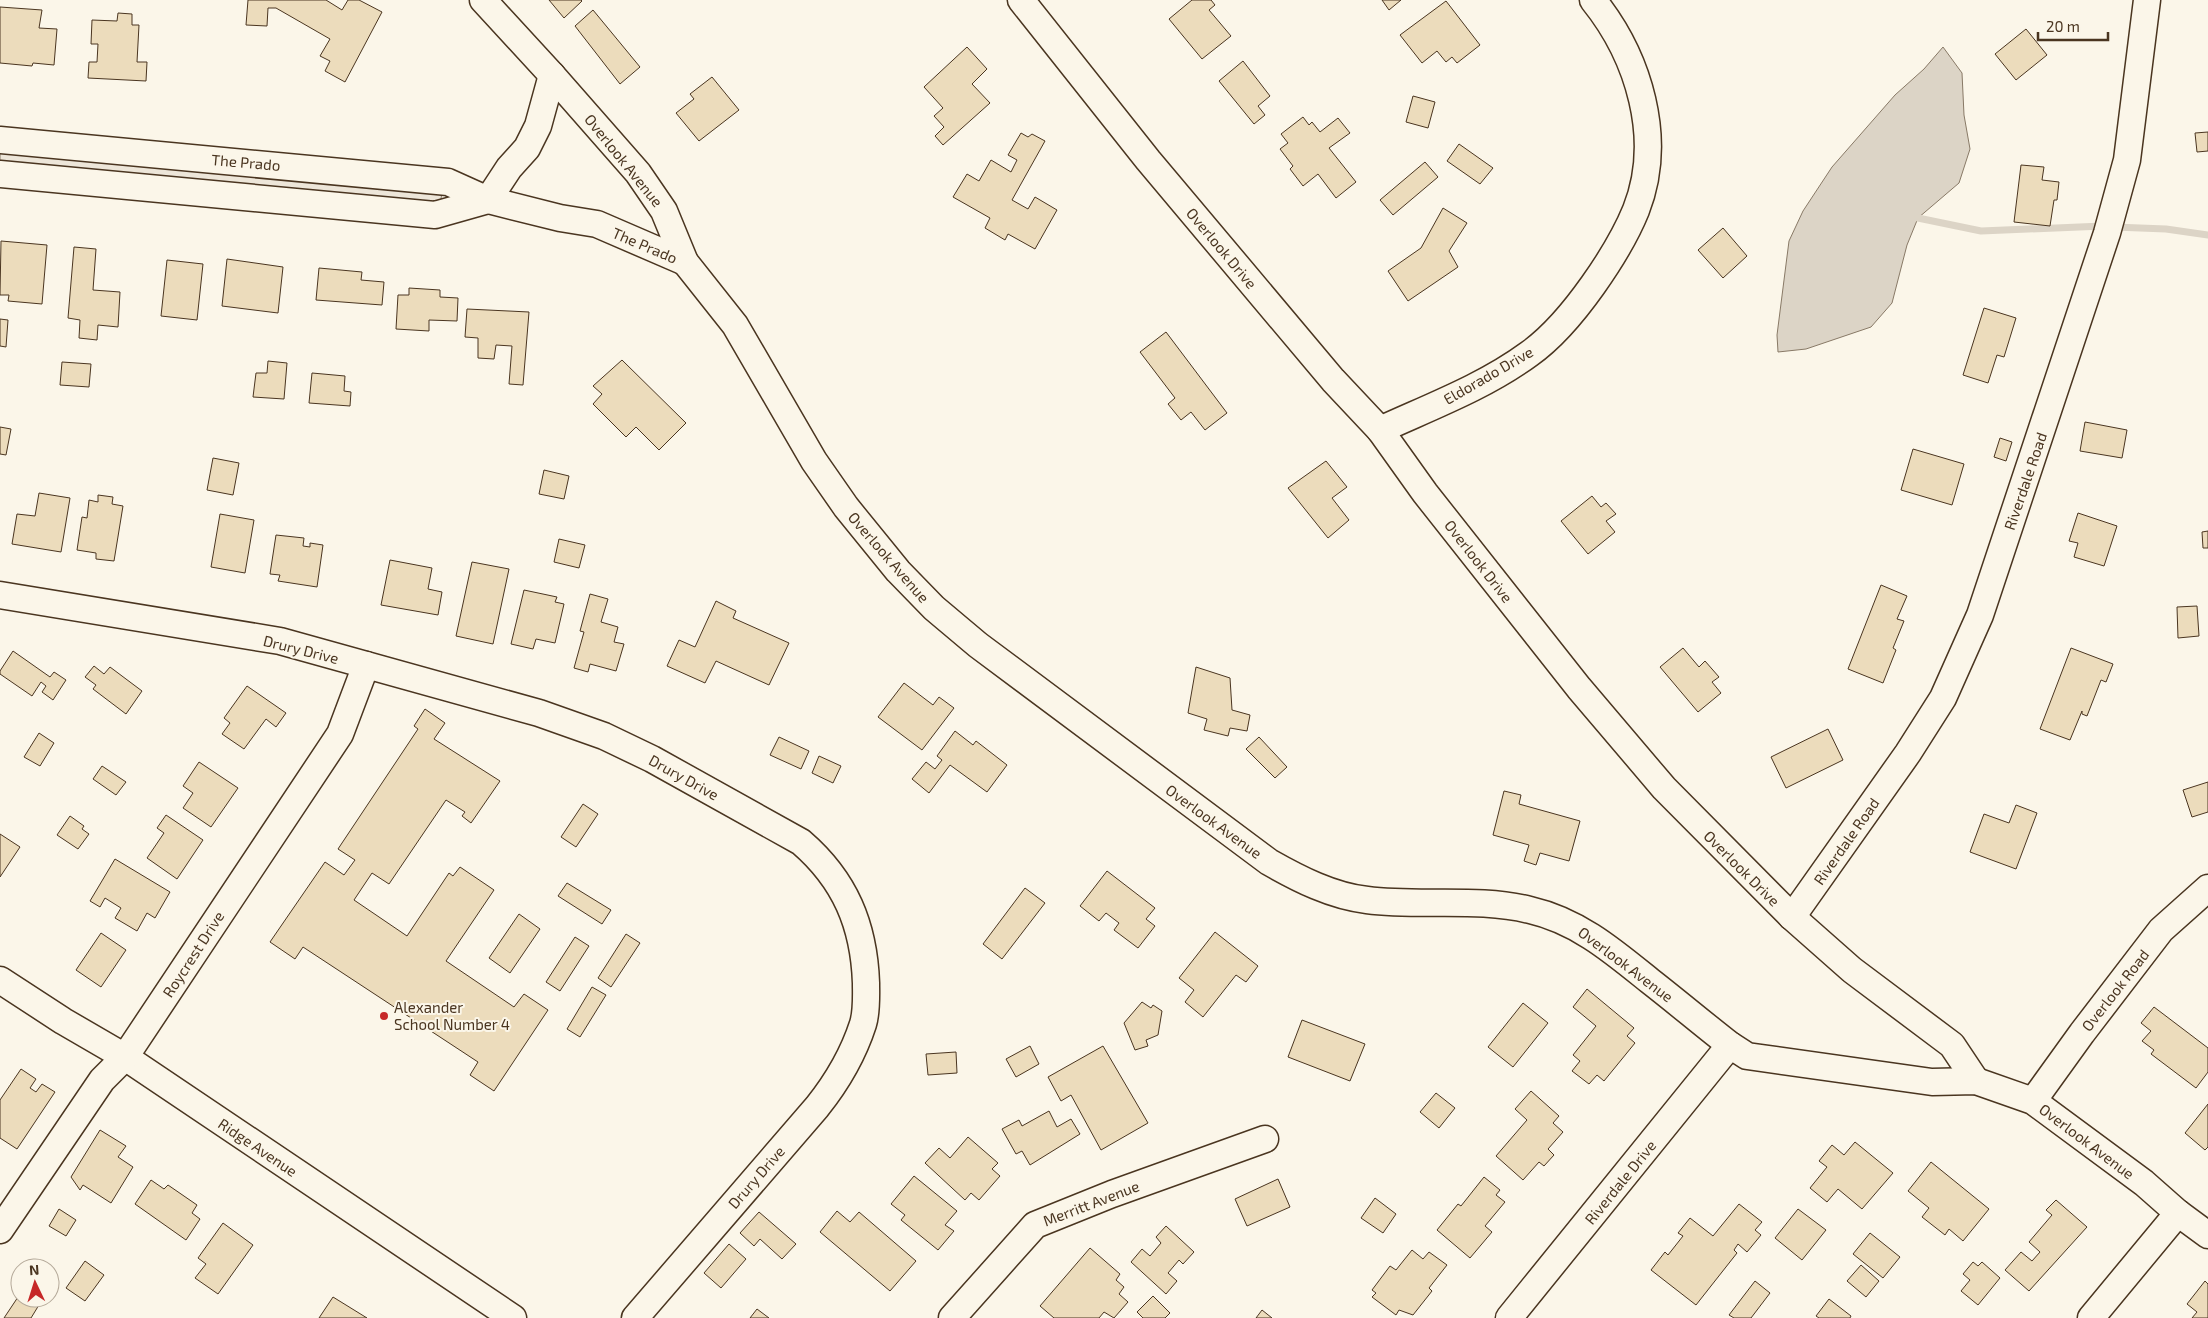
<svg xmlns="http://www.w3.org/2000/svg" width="2208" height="1318" font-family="'Exo 2',sans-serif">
<rect width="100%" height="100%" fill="#fbf6e9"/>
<!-- green -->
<polygon fill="#ede6d9" stroke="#887966" points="0,145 443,186 440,205 0,162"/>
<!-- water -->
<polygon fill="#dcd4c6" stroke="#887966" points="1943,47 1962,73 1964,115 1970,149 1959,183 1918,218 1907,245 1892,303 1871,327 1806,349 1778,352 1777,335 1789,241 1803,211 1832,167 1895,95 1924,69"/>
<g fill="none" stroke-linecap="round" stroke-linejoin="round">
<!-- stream -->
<g stroke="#dcd4c6" stroke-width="7">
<polyline points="1918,218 1981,231 2103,226"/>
<polyline points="2114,227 2166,229 2208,235"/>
</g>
</g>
<!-- building -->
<g fill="#ecdcbc" stroke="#4a3520">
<polygon points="248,0 326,0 342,10 348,0 359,0 382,12 345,82 325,71 330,61 320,56 330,39 276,8 268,8 267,26 246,25"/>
<polygon points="549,0 581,0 582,1 564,18"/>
<polygon points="1192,0 1211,0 1215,5 1209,10 1231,36 1202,59 1169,19"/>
<polygon points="1382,0 1401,0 1389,10"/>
<polygon points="1446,1 1480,45 1457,63 1452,57 1446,62 1437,51 1422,63 1400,35"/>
<polygon points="0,7 42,10 39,28 57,29 54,65 33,63 32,66 0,63"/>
<polygon points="593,10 640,67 620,84 575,26"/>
<polygon points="118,13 132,14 132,25 139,25 137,62 147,62 146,81 88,78 89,62 97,62 98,44 91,44 92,20 117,21"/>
<polygon points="2026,29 2047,55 2016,80 1995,54"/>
<polygon points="967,47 987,69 972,84 990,103 943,145 935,136 944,127 934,116 943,108 924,87"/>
<polygon points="1243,61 1270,96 1258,106 1265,115 1254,124 1219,81"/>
<polygon points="712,77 739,110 699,141 676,113 694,99 690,94"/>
<polygon points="1413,96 1435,102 1428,128 1406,122"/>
<polygon points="1303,117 1309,125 1312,122 1320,132 1338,118 1350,133 1329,148 1356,182 1336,198 1318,174 1303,186 1290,169 1293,166 1280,149 1288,143 1281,134"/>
<polygon points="2208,132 2208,151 2197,152 2195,133"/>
<polygon points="1021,133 1028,137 1032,134 1045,141 1012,200 1028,209 1035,197 1057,210 1035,249 1008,234 1005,240 985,228 990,218 953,197 967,174 979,181 991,160 1011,172 1017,160 1008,155"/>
<polygon points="1459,144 1493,168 1480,184 1447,161"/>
<polygon points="1425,162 1438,177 1393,215 1380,200"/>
<polygon points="2021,165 2044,167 2042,180 2059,182 2057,200 2054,200 2050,226 2014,222"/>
<polygon points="1443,208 1467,223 1449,251 1458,267 1408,301 1388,271 1421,248"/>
<polygon points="1723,228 1747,256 1723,278 1698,250"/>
<polygon points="1,241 47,245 42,304 8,301 9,295 0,295"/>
<polygon points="74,247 96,249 93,290 120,292 118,327 98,325 97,340 79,338 80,320 68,318"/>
<polygon points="227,259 283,267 278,313 222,306"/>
<polygon points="167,260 203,264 197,320 161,316"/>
<polygon points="319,268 362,272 361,280 384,282 382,305 316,300"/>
<polygon points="409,288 440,290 440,297 458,298 457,321 429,320 429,331 396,329 398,295 409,295"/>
<polygon points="1984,308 2016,318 2004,357 1997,355 1988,383 1963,375"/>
<polygon points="467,309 529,312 523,385 509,384 512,346 496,345 494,359 478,358 478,338 465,337"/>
<polygon points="0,319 8,320 6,347 0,346"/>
<polygon points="1166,332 1227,413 1205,430 1191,412 1181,420 1168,404 1175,398 1140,352"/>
<polygon points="622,360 686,423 659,450 636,427 626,437 593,404 602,394 593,386"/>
<polygon points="268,361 287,363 284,399 253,397 256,373 267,373"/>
<polygon points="62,362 91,364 89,387 60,385"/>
<polygon points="312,373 345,376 344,391 351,392 350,406 309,403"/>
<polygon points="2085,422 2127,430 2122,458 2080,451"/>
<polygon points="0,427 11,429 6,455 0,454"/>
<polygon points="2000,438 2012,442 2006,461 1994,457"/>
<polygon points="1913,449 1964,464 1952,505 1901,490"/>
<polygon points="213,458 239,463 233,495 207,490"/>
<polygon points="1326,461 1347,487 1332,498 1349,520 1328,538 1288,488"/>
<polygon points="544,470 569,476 564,499 539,494"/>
<polygon points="39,493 70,498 61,552 12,544 17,514 35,516"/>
<polygon points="98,495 113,497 112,504 123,506 114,561 96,559 96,553 77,550 82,517 87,518 89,500 98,502"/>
<polygon points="1592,496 1601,507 1606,503 1616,514 1606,521 1615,532 1588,554 1561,521"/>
<polygon points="2078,513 2117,526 2104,566 2074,557 2078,543 2069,541"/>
<polygon points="220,514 254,520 245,573 211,567"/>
<polygon points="2208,531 2208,548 2203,548 2202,532"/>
<polygon points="276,535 304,538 303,546 310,547 310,543 323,545 317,587 278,581 280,575 270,574"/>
<polygon points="559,539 585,545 579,568 554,562"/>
<polygon points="390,560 432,568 428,589 442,592 438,615 381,605"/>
<polygon points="472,562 509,569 493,644 456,636"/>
<polygon points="1881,585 1907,596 1897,619 1904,621 1893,648 1896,650 1883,683 1848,669"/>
<polygon points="524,590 557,597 555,602 564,604 555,643 536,639 533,649 511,644"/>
<polygon points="590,594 608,599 601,622 618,627 614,642 624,644 616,671 590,664 588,672 574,668 584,632 580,631"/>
<polygon points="716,601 736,611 733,618 789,643 769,685 716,661 705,683 667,666 679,640 695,647"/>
<polygon points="2197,606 2199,636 2178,638 2177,607"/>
<polygon points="1683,648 1699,667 1705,661 1719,677 1712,682 1721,693 1698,712 1660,667"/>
<polygon points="2071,648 2113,664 2106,682 2101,680 2087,716 2082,714 2082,711 2070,740 2040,729"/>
<polygon points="13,651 50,677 54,672 66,680 53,700 42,692 46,686 41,682 32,696 0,674 0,671"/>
<polygon points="94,666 104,674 110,667 142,691 126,714 93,689 96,685 85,677"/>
<polygon points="1196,667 1230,678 1232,710 1250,715 1247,731 1230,728 1228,736 1204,730 1207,719 1188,713"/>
<polygon points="904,683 933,705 939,697 954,708 922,750 878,717"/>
<polygon points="247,686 286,713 276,727 266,719 244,749 222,734 230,723 224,718"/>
<polygon points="425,709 445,723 434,739 500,781 471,823 462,816 465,812 446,800 389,884 372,873 354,900 407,936 449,873 453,876 460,867 494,890 446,961 514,1007 524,994 548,1010 494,1091 470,1075 478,1062 303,947 295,959 270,942 325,862 344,875 355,860 338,849 418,729 414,726"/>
<polygon points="1828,729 1843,760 1786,788 1771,757"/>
<polygon points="955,731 973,745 976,741 1007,765 987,792 950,765 929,793 912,779 926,762 935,769 942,760 937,756"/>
<polygon points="39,733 54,743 40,766 24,757"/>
<polygon points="779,737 809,751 801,769 770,755"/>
<polygon points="1259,737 1287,767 1275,778 1246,749"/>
<polygon points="819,756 841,766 833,783 812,773"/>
<polygon points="199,762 238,788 211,827 183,808 193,793 183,786"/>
<polygon points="102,766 126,782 116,795 93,779"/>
<polygon points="2208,782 2208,812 2192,817 2183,790"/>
<polygon points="1504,791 1521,795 1519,804 1580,821 1569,861 1540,853 1536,865 1524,861 1529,845 1493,835"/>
<polygon points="583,804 598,814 576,847 561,837"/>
<polygon points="2016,805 2037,813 2016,869 1970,852 1984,814 2009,823"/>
<polygon points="166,815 203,840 177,879 147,858 164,833 157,828"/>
<polygon points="70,816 84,826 82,829 89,834 78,849 57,835"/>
<polygon points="0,834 20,847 0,877"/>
<polygon points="115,859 170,892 155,918 147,913 137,931 115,918 121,908 105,898 100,907 90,901"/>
<polygon points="1107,871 1155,908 1146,919 1155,926 1138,948 1114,930 1119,923 1106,913 1099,921 1080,906"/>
<polygon points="567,883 611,910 602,924 558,896"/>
<polygon points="1025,888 1045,903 1002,959 983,944"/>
<polygon points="519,914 540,929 510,973 489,958"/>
<polygon points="1215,932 1258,966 1246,982 1236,975 1203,1017 1185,1002 1194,990 1179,978"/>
<polygon points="101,933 126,950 101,987 76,970"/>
<polygon points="626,934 640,943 611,987 598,978"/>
<polygon points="575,937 589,946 560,991 546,982"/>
<polygon points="592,987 606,995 580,1037 567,1029"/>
<polygon points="1587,989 1634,1028 1627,1036 1635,1043 1604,1081 1597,1075 1589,1084 1572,1071 1580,1061 1573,1055 1596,1026 1573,1007"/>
<polygon points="1142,1002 1151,1008 1153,1005 1162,1011 1158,1035 1146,1040 1148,1046 1135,1050 1124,1023"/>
<polygon points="1523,1003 1548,1023 1513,1067 1488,1047"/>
<polygon points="2154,1007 2208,1048 2208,1072 2196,1088 2151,1054 2154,1050 2142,1041 2151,1031 2141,1023"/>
<polygon points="1302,1020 1365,1044 1350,1081 1288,1057"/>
<polygon points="1030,1046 1039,1064 1016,1077 1006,1059"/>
<polygon points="1103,1046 1148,1123 1101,1150 1071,1095 1061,1101 1048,1077"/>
<polygon points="956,1052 957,1073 928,1075 926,1054"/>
<polygon points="21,1069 36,1079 30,1088 36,1092 42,1084 55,1092 17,1149 0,1138 0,1100"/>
<polygon points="1531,1091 1559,1116 1553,1123 1563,1132 1548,1149 1554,1155 1544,1166 1539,1162 1523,1180 1496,1156 1527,1120 1515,1109"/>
<polygon points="1436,1093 1455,1108 1439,1128 1420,1112"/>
<polygon points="2208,1104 2208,1147 2205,1150 2185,1133"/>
<polygon points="1049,1111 1057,1127 1071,1119 1080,1134 1030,1165 1022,1151 1016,1154 1002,1129 1019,1120 1022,1126"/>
<polygon points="100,1130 126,1146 118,1157 133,1167 111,1203 83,1185 80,1190 71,1177"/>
<polygon points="968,1137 998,1163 992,1169 1000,1176 979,1200 971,1193 965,1200 925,1163 939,1148 950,1158"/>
<polygon points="1855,1142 1893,1173 1862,1209 1838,1189 1827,1202 1810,1188 1827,1167 1819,1161 1832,1145 1844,1155"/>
<polygon points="1931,1162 1989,1209 1963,1241 1949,1229 1945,1235 1922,1217 1929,1208 1908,1191"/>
<polygon points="914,1176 957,1211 945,1225 954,1231 938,1250 901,1220 905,1215 891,1204"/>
<polygon points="1484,1177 1500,1190 1496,1195 1505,1202 1485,1226 1492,1232 1470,1258 1437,1230 1458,1204 1461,1206"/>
<polygon points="1278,1179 1290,1207 1247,1226 1235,1199"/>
<polygon points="151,1180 164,1189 168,1185 197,1205 192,1213 200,1219 186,1240 135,1204"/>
<polygon points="1375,1198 1396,1214 1383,1233 1361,1218"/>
<polygon points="2056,1200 2087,1227 2029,1291 2005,1270 2021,1252 2032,1261 2040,1252 2029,1242 2052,1215 2046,1210"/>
<polygon points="1739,1204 1762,1222 1755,1230 1761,1235 1747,1252 1738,1244 1734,1250 1737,1253 1696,1305 1651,1270 1665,1252 1668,1255 1683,1236 1678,1233 1690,1218 1713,1236"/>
<polygon points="59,1209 76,1220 66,1236 49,1226"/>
<polygon points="1798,1209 1826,1230 1802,1260 1775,1238"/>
<polygon points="837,1211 850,1222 859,1212 916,1261 890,1291 820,1232"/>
<polygon points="759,1212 796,1244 782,1259 760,1239 754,1246 740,1233"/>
<polygon points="223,1223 253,1245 218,1294 195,1278 206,1264 198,1258"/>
<polygon points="1166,1226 1194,1252 1183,1264 1179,1260 1168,1273 1177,1281 1166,1294 1131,1262 1142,1249 1150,1256 1161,1243 1156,1237"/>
<polygon points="1870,1233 1900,1257 1883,1278 1853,1254"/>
<polygon points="729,1244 746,1259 721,1288 704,1273"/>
<polygon points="1090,1248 1120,1274 1116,1280 1124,1287 1119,1294 1128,1302 1114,1318 1104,1312 1099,1318 1054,1318 1040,1306"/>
<polygon points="1412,1250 1423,1259 1429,1252 1447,1265 1429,1288 1432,1291 1413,1315 1399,1310 1396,1315 1372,1297 1376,1293 1372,1290 1390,1266 1396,1270"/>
<polygon points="85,1261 104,1275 85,1301 66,1288"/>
<polygon points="1973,1262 1978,1266 1982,1262 2000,1278 1978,1305 1961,1291 1970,1280 1963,1274"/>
<polygon points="1861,1265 1879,1281 1866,1297 1847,1281"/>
<polygon points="1755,1281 1770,1293 1751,1318 1734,1318 1729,1315"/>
<polygon points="2205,1281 2208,1284 2208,1318 2192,1318 2197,1312 2187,1304"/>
<polygon points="20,1294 20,1298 38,1298 42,1300 31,1318 4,1318"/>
<polygon points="1153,1296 1170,1313 1165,1318 1143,1318 1137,1312"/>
<polygon points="333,1297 367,1318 319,1318"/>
<polygon points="1829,1299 1851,1316 1850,1318 1819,1318 1816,1316"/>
<polygon points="757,1309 769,1318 750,1318"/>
<polygon points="1262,1310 1272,1318 1256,1318"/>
</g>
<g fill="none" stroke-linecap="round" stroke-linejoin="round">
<!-- minor casing -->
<g stroke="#4a3520" stroke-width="29">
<g id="minor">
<path d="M483,0L552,75L638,173L664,211L685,262L735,325L814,461L846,507L898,571L934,608L978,645L1269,862C1299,879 1332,896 1367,900C1421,907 1478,897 1530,910C1578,921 1613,951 1650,981C1677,1002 1703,1024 1730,1045L1747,1056L1932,1082L1976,1081L2033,1101L2144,1183L2178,1213L2208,1235"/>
<polyline points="1021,0 1148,160 1333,380 1380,430 1425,493 1579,688 1664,788 1792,917 1852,970 1952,1045 1976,1081"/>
<polyline points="0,140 448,182 488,200 560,218 597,224 685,262"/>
<polyline points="0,174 435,215 488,200 509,168 527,148 538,126 552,75"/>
<path d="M1380,430C1430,407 1484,387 1529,354C1553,337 1576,309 1593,285C1610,261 1625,237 1636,210C1664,139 1639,57 1593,0"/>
<path d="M0,595L280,641L539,713L604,736L652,759L801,842C845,880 864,925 866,983C866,996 867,1011 863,1024C853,1055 837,1082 817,1107L635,1318"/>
<polyline points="1792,917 1908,753 1943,698 1980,615 2107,233 2127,160 2147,0"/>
<polyline points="0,980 63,1021 125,1057 513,1318"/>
<polyline points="2033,1101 2082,1033 2161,930 2208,888"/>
<polyline points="0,1230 102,1080 125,1057 340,734 366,665"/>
<polyline points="952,1318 1035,1225 1112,1194 1265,1139"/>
<polyline points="1509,1318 1730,1045"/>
<polyline points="2091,1318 2178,1213"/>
</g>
</g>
<!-- minor -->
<use href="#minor" stroke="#fbf6e9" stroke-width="26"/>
</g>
<!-- markers -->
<circle fill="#c62828" stroke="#fbf6e9" stroke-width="2" cx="384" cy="1016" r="5"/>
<g text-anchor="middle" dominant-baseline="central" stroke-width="4" stroke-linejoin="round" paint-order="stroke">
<!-- street labels -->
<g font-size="15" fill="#4a3520" stroke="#fbf6e9">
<text transform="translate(624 160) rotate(51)">Overlook Avenue</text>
<text transform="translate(246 162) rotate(5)">The Prado</text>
<text transform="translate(645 245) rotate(23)">The Prado</text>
<text transform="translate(1222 248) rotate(50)">Overlook Drive</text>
<text transform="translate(1488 375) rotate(-30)">Eldorado Drive</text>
<text transform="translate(2025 481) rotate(-71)">Riverdale Road</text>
<text transform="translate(889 557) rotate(49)">Overlook Avenue</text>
<text transform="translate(1479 561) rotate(52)">Overlook Drive</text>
<text transform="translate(301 649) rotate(14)">Drury Drive</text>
<text transform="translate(684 777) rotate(29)">Drury Drive</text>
<text transform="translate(1214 821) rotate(36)">Overlook Avenue</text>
<text transform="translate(1846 841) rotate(-55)">Riverdale Road</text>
<text transform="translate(1742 868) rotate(45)">Overlook Drive</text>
<text transform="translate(193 954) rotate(-57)">Roycrest Drive</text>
<text transform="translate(1626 964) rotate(37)">Overlook Avenue</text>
<text transform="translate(2115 990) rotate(-52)">Overlook Road</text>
<text transform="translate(2087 1141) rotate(37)">Overlook Avenue</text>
<text transform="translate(258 1147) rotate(34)">Ridge Avenue</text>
<text transform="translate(756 1177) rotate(-49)">Drury Drive</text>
<text transform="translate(1620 1182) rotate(-51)">Riverdale Drive</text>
<text transform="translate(1091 1203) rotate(-21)">Merritt Avenue</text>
</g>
<!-- poi labels -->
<g font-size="15" fill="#4a3520" stroke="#fbf6e9" text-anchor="start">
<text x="394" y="1007">Alexander<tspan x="394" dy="17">School Number 4</tspan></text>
</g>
</g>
<!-- north arrow -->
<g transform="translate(35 1283) rotate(356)"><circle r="24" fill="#fbf6e9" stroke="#b4a999"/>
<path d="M0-4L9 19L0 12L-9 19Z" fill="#c62828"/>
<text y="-8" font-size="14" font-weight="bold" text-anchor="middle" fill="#4a3520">N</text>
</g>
<!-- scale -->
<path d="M2038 32v8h70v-8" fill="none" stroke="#4a3520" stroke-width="2.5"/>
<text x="2046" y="32" font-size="15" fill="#4a3520" stroke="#fbf6e9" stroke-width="4" paint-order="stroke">20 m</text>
</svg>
